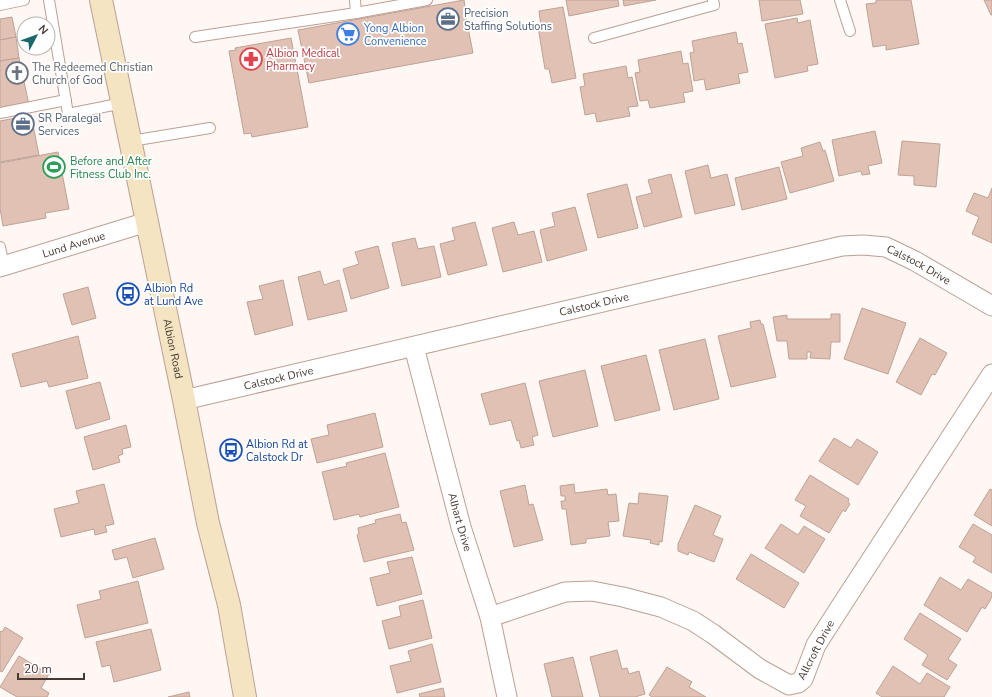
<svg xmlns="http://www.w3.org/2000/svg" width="992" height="697" font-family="'Nunito Sans',sans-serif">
<rect width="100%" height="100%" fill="#fef7f4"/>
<!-- building -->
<g fill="#e0c1b4" stroke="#bfa295">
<polygon points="464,0 465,7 464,7 473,53 309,83 298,30"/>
<polygon points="566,0 618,0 619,6 569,16"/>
<polygon points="623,0 656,0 624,6"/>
<polygon points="759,0 800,0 803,14 762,21"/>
<polygon points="876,0 911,0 919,44 886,50 886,45 873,47 866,4 876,3"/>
<polygon points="984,0 992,0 992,15 991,15"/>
<polygon points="563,7 576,78 552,83 549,69 545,69 538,27 541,27 539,11"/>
<polygon points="12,17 16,37 0,40 0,19"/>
<polygon points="797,18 798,23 810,20 818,64 807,66 808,71 775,78 765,24"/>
<polygon points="736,32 738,44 742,43 748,72 738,74 740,83 706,90 704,79 694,81 690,53 694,52 692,41"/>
<polygon points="16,37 19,58 0,61 0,40"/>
<polygon points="291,38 308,127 252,137 251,133 244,134 229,51 236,50 235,48"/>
<polygon points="681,51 683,64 688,63 693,91 683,93 685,102 650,108 648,100 640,101 635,73 640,72 638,60"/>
<polygon points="19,58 29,105 0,110 0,61"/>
<polygon points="626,66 628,78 632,77 638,106 628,107 630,116 597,122 595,113 585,115 580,87 585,86 583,74"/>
<polygon points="31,115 39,155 0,162 0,121"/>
<polygon points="875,131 882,163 868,166 870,174 862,175 861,171 839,176 832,140"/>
<polygon points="902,141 940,144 936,187 914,185 914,176 898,175"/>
<polygon points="820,142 823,151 825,150 834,181 790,193 781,162 803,156 801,148"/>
<polygon points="58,152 69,209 45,213 46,218 3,226 0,208 0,163"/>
<polygon points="708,165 711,178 727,174 735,205 695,214 685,171"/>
<polygon points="779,167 787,199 742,210 735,178"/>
<polygon points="671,174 682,217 644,227 636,197 652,193 648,180"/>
<polygon points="627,184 638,228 598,238 587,194"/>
<polygon points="992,188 992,243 972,234 979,217 966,211 974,193 988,198"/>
<polygon points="575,207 587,250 547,261 540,230 555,226 552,213"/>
<polygon points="475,222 487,265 448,275 440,244 455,240 452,228"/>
<polygon points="514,222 518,235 534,231 542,262 503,272 492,228"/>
<polygon points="415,238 418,249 434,246 441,277 402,286 392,243"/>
<polygon points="378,246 389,288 351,299 343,269 359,264 355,252"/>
<polygon points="320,271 324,285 339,280 347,311 308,320 298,277"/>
<polygon points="283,280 293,325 255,335 247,302 263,299 259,286"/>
<polygon points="88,287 96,318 72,325 63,294"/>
<polygon points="862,308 906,323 888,374 844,359"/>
<polygon points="831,314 840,314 840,342 831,342 830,359 810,358 811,352 807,352 807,359 789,359 787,341 777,341 773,317 787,315 787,319 831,319"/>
<polygon points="760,320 761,324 763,324 776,377 731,387 718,336 751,328 750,322"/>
<polygon points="78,336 88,378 49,387 47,381 21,387 12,354"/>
<polygon points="920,338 947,353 935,375 932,374 921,395 896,382"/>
<polygon points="705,339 719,399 674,410 659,350"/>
<polygon points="646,355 660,410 615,421 601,366"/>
<polygon points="585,370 598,426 553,437 539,381"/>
<polygon points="100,382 110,419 76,429 66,391"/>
<polygon points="525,383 538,435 532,437 534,445 521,448 519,440 517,441 511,420 490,425 481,394"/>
<polygon points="375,413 383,447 317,463 311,439 329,435 327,425"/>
<polygon points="126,425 131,447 122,449 123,454 118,456 120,462 93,470 84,437"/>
<polygon points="834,438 851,448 857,439 878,452 858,485 819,461"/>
<polygon points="385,453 399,507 360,517 359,514 334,520 322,472 347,466 346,463"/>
<polygon points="810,475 849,499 848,502 850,504 845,512 843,510 829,533 800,516 806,506 795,500"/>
<polygon points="104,484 114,524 105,526 107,532 95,535 94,529 61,537 54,509 79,503 76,491"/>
<polygon points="574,484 575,493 607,489 608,495 616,494 619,521 608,522 610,536 586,539 586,543 571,545 566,509 562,509 561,501 565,501 565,496 561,496 560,486"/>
<polygon points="525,485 529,505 533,504 543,540 514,547 500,491"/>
<polygon points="990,489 992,490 992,526 974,515"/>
<polygon points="639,493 668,496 662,542 659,541 659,545 650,543 651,540 623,536 629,503 638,504"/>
<polygon points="695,505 721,516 713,535 723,539 714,562 689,552 688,555 678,551 678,544"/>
<polygon points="400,514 402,523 406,522 414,550 364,562 357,535 359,534 358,528 376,523 375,520"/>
<polygon points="781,524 798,535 804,526 825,539 804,573 765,548"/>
<polygon points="973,524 992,535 992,573 973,562 976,557 959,547"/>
<polygon points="155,538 164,569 133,578 127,557 115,560 112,550"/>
<polygon points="751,554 799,583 784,608 736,579"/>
<polygon points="412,557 422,594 377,606 370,578 390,573 387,562"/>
<polygon points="940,577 961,590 968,579 992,593 992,597 985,609 982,607 967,632 924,605"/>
<polygon points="138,581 148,623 85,638 77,605 101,599 99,591"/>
<polygon points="423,600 432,638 389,649 382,621 401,616 399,606"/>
<polygon points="920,613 961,639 948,659 957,665 947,680 922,665 928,655 904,639"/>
<polygon points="5,627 23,638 2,672 0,671 0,631 2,632"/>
<polygon points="151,629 161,670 114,682 110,665 102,667 96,642"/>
<polygon points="432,644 441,682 397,693 390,666 411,661 408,651"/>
<polygon points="617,650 622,669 627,668 629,674 639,671 645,694 635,697 600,697 590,657"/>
<polygon points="19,656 49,674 41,688 49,693 47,697 17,697 0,687"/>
<polygon points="573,657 583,697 552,697 544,664"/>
<polygon points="893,666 920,684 927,673 950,687 944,697 882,697 876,693"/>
<polygon points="667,667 692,682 689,687 706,697 652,697 649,695"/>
<polygon points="443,688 445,697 420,697 419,694"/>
<polygon points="189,692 190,697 168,697"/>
</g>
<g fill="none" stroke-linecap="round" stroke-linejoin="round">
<!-- service casing -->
<g stroke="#bd9f93" stroke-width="12">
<g id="service">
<polyline points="49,0 68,114 123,103"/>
<polyline points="355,0 356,13"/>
<polyline points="840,0 850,31"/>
<polyline points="0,5 24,0"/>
<polyline points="195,37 356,13 427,0"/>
<polyline points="594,38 714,5 713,0"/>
<polyline points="0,113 66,100"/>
<polyline points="131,141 210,128"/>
<polyline points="0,247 4,266"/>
</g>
</g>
<!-- minor casing -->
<g stroke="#bd9f93" stroke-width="21">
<g id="minor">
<path id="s1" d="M0,267L147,222"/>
<path id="s2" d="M414,347L461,527L490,617L507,697"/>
<path id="s3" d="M184,400L842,246L863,245L886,247L915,261L992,306"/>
<polyline points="490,617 565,592 592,591 623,597 661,607 693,621 713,634 760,669 789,685 798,683 803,679 816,645 841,606 992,374"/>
</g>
</g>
<!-- secondary casing -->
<g stroke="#bd9f93" stroke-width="24">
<g id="secondary">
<path id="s4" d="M101,0L184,400L208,523L229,605L245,697"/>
</g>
</g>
<!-- service -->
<use href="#service" stroke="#fff" stroke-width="10"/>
<!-- minor -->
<use href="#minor" stroke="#fff" stroke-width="19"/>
<!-- secondary -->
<use href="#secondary" stroke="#f4e4c2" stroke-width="22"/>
</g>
<!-- icons -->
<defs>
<g id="office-ring" transform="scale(1.15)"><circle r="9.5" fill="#fff" stroke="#5c6f8a" stroke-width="1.5"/><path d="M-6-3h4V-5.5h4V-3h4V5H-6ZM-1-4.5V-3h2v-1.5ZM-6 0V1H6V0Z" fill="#5c6f8a"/></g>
<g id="supermarket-ring" transform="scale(1.15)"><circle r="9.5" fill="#fff" stroke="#3f7fe0" stroke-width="1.5"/><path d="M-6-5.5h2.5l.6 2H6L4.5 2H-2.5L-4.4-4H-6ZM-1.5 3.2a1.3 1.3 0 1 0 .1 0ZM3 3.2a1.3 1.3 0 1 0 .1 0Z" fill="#3f7fe0"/></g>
<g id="pharmacy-ring" transform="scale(1.15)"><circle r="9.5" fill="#fff" stroke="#e0444e" stroke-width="1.5"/><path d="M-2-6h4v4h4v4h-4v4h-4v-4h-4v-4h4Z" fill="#e0444e"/></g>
<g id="church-ring" transform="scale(1.15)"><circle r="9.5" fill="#fff" stroke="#6b7280" stroke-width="1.5"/><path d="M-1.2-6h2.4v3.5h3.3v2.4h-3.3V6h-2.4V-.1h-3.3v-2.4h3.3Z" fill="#6b7280"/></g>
<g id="stadium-ring" transform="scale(1.15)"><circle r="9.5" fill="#fff" stroke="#2e9e5b" stroke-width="1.5"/><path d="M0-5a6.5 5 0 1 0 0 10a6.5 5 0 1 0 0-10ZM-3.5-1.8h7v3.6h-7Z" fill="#2e9e5b"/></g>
<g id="bus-ring" transform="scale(1.15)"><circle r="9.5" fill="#fff" stroke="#1a4fb4" stroke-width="1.5"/><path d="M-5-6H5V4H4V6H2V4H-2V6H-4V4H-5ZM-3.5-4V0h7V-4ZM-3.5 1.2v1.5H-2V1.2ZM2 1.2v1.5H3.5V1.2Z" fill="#1a4fb4"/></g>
</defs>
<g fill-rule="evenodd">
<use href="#office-ring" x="448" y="19"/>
<use href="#supermarket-ring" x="348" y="34"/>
<use href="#pharmacy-ring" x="251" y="59"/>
<use href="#church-ring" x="17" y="73"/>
<use href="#office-ring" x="23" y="124"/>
<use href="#stadium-ring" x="54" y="167"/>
<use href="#bus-ring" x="128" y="294"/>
<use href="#bus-ring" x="231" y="450"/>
</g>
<g text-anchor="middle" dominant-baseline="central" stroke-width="3.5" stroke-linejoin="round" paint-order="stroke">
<!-- service labels -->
<g font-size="11" fill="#4e5e75" stroke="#fff" text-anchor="start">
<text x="464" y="13">Precision<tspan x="464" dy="13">Staffing Solutions</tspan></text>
<text x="38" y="118">SR Paralegal<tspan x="38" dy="13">Services</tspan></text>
</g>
<!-- shop labels -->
<g font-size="11" fill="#366cbe" stroke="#fff" text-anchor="start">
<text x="364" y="28">Yong Albion<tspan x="364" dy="13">Convenience</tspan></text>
</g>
<!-- health labels -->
<g font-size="11" fill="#be3a42" stroke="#fff" text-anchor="start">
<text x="266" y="53">Albion Medical<tspan x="266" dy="13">Pharmacy</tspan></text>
</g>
<!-- worship labels -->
<g font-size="11" fill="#5b616d" stroke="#fff" text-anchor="start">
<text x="32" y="67">The Redeemed Christian<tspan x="32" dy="13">Church of God</tspan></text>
</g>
<!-- leisure labels -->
<g font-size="11" fill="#27864d" stroke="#fff" text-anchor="start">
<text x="70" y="161">Before and After<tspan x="70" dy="13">Fitness Club Inc.</tspan></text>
</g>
<!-- street labels -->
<g font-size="11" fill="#453934" stroke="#fff">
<text stroke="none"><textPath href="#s1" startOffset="77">Lund Avenue</textPath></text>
<text stroke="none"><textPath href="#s3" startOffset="757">Calstock Drive</textPath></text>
<text stroke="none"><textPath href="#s3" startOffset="421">Calstock Drive</textPath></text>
<text stroke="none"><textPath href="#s4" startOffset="356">Albion Road</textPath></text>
<text stroke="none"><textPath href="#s3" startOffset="97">Calstock Drive</textPath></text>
<text stroke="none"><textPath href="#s2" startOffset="181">Alhart Drive</textPath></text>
<text transform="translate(816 650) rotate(-62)">Allcroft Drive</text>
</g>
<!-- transit labels -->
<g font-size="11" fill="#164399" stroke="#fff" text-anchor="start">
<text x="144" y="288">Albion Rd<tspan x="144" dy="13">at Lund Ave</tspan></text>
<text x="246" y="444">Albion Rd at<tspan x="246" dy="13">Calstock Dr</tspan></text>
</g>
</g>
<!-- north arrow -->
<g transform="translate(36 36) rotate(49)"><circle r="19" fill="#ffffff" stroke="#b5b0ae"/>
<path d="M0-3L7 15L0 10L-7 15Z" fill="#1b686c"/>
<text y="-6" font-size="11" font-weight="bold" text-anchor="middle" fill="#453934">N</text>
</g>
<!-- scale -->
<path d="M18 673v6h66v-6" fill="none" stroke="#453934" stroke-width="2"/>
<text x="24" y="673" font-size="12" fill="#453934" stroke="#ffffff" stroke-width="3" paint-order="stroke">20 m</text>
</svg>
